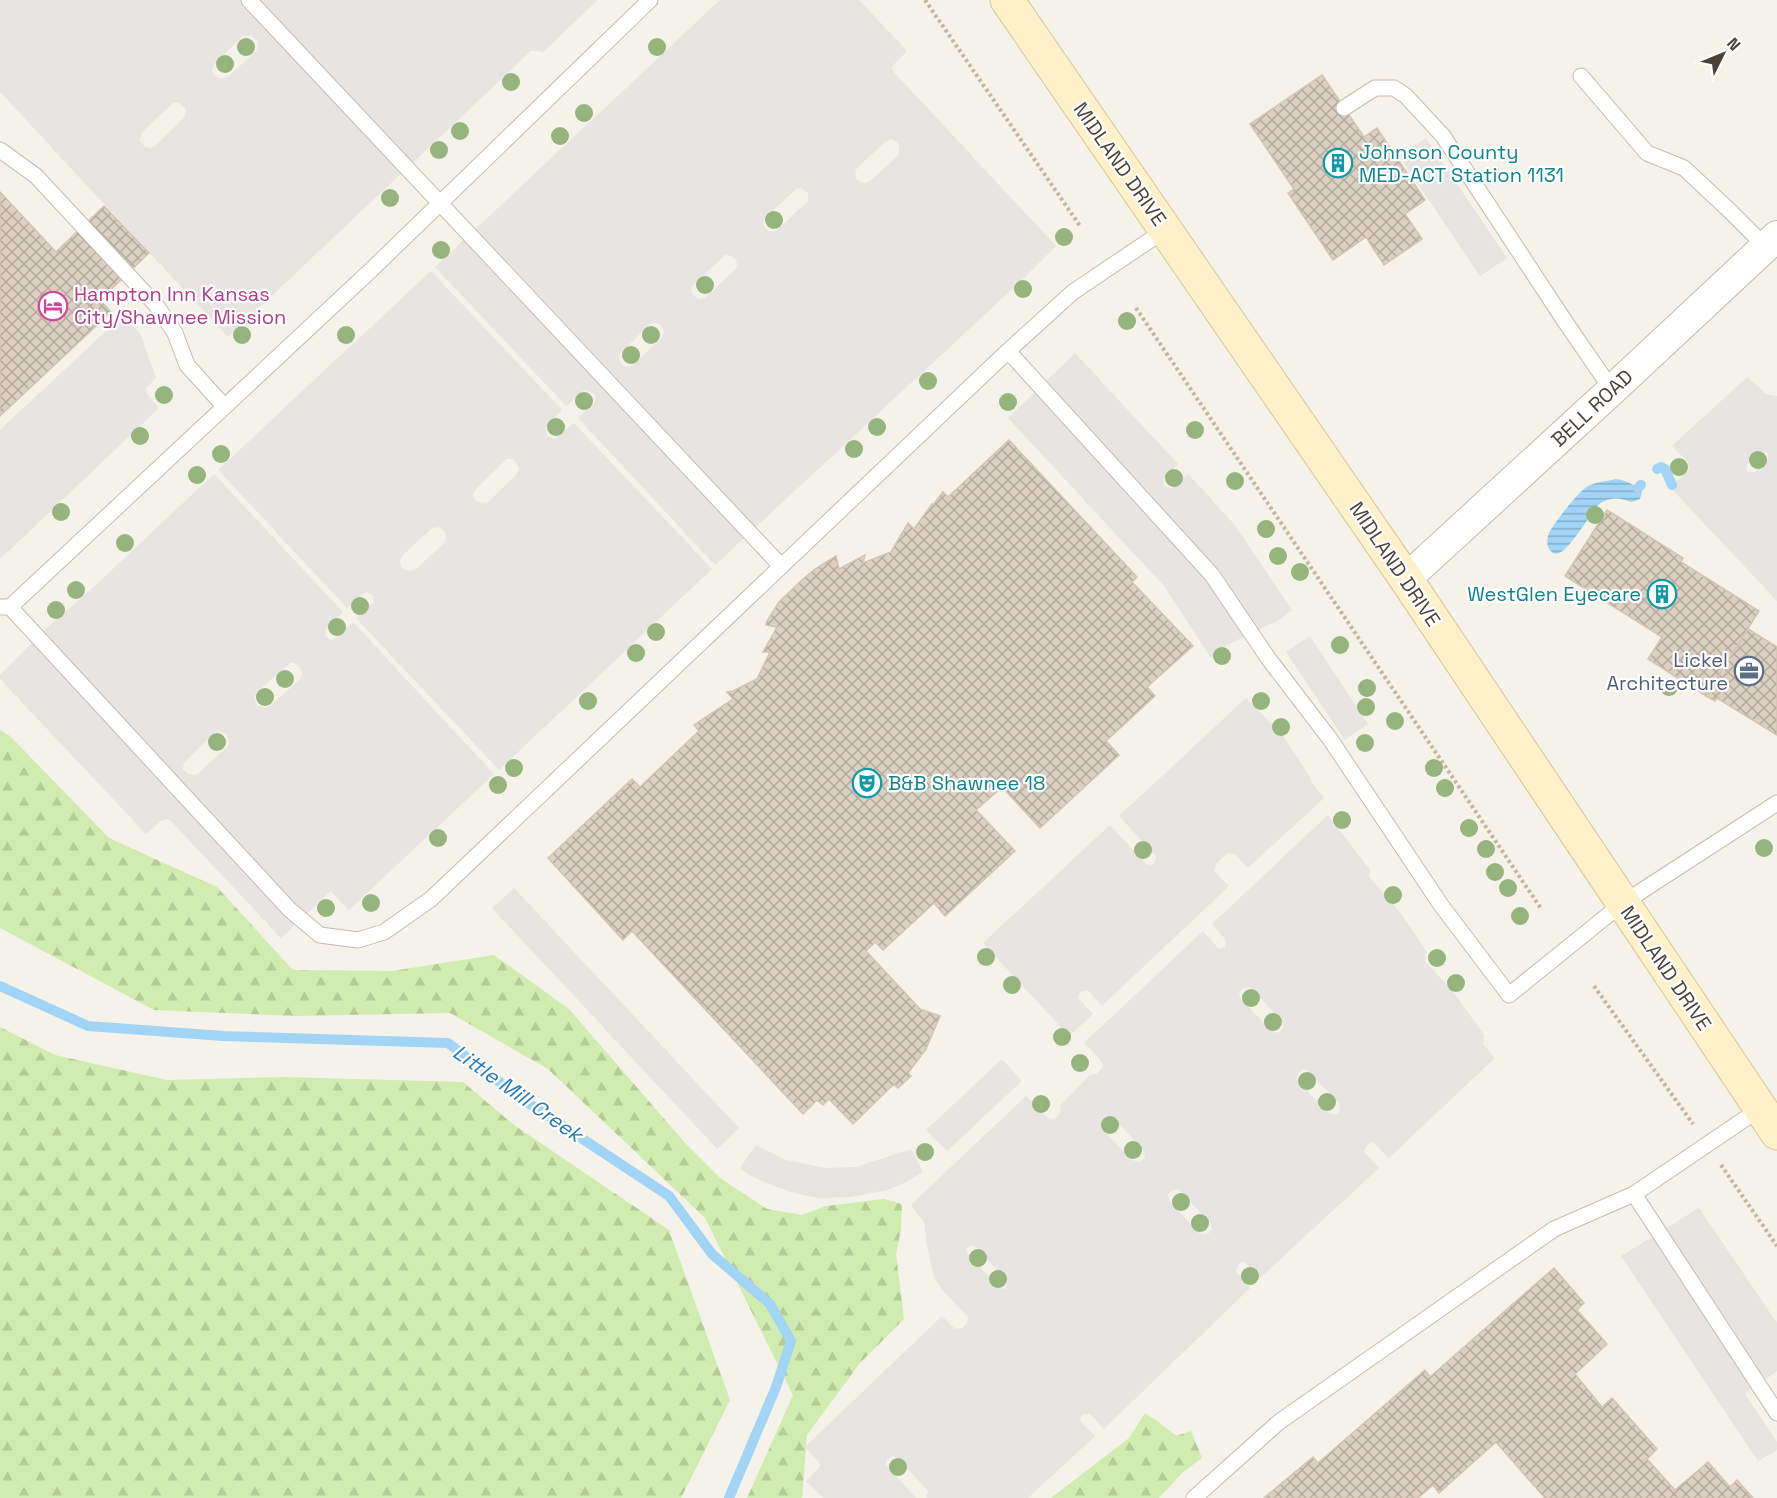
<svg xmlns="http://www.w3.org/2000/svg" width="1777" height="1498" font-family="'Space Grotesk',sans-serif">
<defs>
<pattern id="forest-firs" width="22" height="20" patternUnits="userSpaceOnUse" patternTransform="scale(1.5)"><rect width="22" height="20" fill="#d1ecb0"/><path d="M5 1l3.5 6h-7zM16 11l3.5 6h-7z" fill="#b5cc98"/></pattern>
<pattern id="water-rules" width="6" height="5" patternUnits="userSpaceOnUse" patternTransform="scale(1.5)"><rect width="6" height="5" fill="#a2d4f5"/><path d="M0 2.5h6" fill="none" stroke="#86aec7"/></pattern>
<pattern id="building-cross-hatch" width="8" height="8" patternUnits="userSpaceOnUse" patternTransform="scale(1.5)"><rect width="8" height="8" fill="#dbd0c1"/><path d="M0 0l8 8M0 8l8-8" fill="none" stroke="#b4aa9e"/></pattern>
</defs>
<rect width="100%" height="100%" fill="#f5f2e9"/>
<!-- forest -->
<g fill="url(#forest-firs)">
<polygon points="0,730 10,736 109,838 217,887 293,970 392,971 494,955 569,1009 686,1144 720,1178 767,1209 802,1215 826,1206 884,1199 902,1204 901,1230 896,1254 904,1319 860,1363 807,1435 802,1498 747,1498 793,1395 705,1218 548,1069 450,1013 295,1016 154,1010 0,928"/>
<polygon points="0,1027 55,1055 167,1080 284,1077 463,1082 514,1125 669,1230 730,1400 681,1498 0,1498"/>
<polygon points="1145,1413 1160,1423 1176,1436 1191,1431 1202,1458 1182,1473 1159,1498 1051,1498 1129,1438"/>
</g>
<!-- parking -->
<g fill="#e7e4e1" fill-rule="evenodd">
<path d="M0,0H598L542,53L539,51H531L228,337L0,92ZM250,35L258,41V47L256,51L228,77L221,79L214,75L212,70L214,64L243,36ZM173,103H178L183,106L186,110L184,118L155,146L151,148L145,147L140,141L141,133Z"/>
<path d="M720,0H859L907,51L894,64L892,67L893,71L1056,246L1021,281L715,565L578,418L594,403L596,396L593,393L586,390L583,391L566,406L435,267ZM891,139L896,141L899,145V155L870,181L865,183L857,180L855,173L857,168L886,141ZM797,188L803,189L808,193V201L776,231H768L763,224L764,219ZM725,255L731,256L736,259L737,265L735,270L705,298L699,299L694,296L691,291L692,286ZM656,323L661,325L664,331L662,338L632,366L626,367L621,364L619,359L620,354L650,324Z"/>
<polygon points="1426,138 1507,258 1480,276 1399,156"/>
<path d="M431,271L562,410L545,428L547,436L555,439L574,423L712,569L499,770L356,618L373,603L374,598L373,595L367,592L363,594L347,608L218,470ZM507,459H513L516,462L519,469L517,474L488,502L483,503L476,501L473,496L475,490ZM439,527L446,533L445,542L415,570L409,571L401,567L400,561L402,556L432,528Z"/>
<polygon points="122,316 140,333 156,378 147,387 146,393 159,408 0,559 0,430"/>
<polygon points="1075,353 1178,464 1163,479 1164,486 1172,488 1188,474 1234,524 1292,610 1279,620 1227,645 1211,658 1164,586 1008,418"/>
<path d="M1747,377L1766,394L1777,396V601L1670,487L1688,471L1689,468L1687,461L1672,446ZM1763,451L1768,453V460L1755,472H1747L1746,468L1747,464L1760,452Z"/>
<path d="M214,474L343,612L326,629L325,635L327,638L332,640L335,639L353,622L494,774L349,910L331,891L281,938L170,820L166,819L161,821L146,834L0,679V675L54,621L84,596ZM290,663H294L299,666L302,673L300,679L270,706L265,708L257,705L254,697L257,692ZM218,731L224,733L227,735L229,743L228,746L199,773L195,775L189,774L183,769L184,763L215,732Z"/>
<polygon points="1310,636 1368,724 1345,740 1286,652"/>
<polygon points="1246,698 1284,737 1310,777 1311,782 1324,798 1248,868 1236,855 1230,853 1227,853 1216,864 1214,871 1229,886 1102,1006 1087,990 1080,992 1078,998 1093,1014 1069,1036 983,943 1110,825 1146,864 1149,865 1154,864 1156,859 1155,855 1119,816"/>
<path d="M1328,815L1370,870L1369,877L1399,911L1427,952L1425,954V961L1454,993L1484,1035L1483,1044L1495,1058L1389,1158L1374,1143L1371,1142L1366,1146L1364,1152L1379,1168L1260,1278L1246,1263L1242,1262L1238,1265L1236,1271L1238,1274L1250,1288L1104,1429L1090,1414H1083L1080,1418L1081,1422L1095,1436L1028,1498H926L928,1491L898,1458L893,1456L886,1460V1465L916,1498H823L806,1481L819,1468L820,1465L819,1462L805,1447L942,1316L955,1329L962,1328L967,1323L968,1317L943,1291L934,1277L927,1246L924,1222L911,1205L1026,1096L1048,1118L1052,1119L1056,1118L1061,1111L1060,1106L1090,1075L1096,1074L1103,1067L1102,1062L1084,1043L1203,931L1219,949L1225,947L1226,942L1225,939L1212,924ZM1250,987L1282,1021L1283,1027L1281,1031L1277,1033L1271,1031L1241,999L1239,993L1242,989ZM1304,1069L1308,1071L1339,1103L1340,1109L1338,1113L1334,1115L1328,1113L1297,1080L1298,1073ZM1109,1117L1113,1118L1144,1150L1145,1156L1143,1160L1139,1162L1132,1160L1102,1129V1122L1104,1119ZM1177,1189L1180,1191L1210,1222L1212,1229L1209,1233L1205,1235L1199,1233L1169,1201L1168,1194L1171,1191ZM971,1245L976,1247L1006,1280L1007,1285L1006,1288L1003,1289L998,1287L968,1254L966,1249Z"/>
<polygon points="514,888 739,1128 717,1149 492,908"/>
<polygon points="1002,1059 1022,1081 947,1151 926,1130"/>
<polygon points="756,1145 786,1160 827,1168 856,1167 911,1149 923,1172 904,1183 887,1190 851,1197 819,1198 794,1193 774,1186 751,1176 740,1168"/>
<polygon points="1699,1208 1777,1323 1777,1371 1745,1394 1777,1442 1777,1450 1758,1461 1621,1256"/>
</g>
<!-- water -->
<path fill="url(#water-rules)" d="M1616,479C1626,480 1635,485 1642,492L1640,499L1631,502C1619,497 1608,497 1598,505C1590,515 1569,550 1559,553C1556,554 1553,554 1551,551C1546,547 1547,538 1549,533C1554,523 1578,492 1588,486C1596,482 1607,481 1616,479Z"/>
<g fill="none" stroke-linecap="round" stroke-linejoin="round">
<!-- stream -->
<g stroke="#a2d4f5" stroke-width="10">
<polyline points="1657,469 1661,467 1665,469 1672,485"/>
<polyline points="1638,488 1641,485"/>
<polyline points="0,986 88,1026 223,1036 448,1043 519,1097 669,1196 712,1254 770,1304 791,1341 776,1387 729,1498"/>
</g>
</g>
<!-- building -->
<g fill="url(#building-cross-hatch)" stroke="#d3c5b0" stroke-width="1.5">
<polygon points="1322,75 1364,137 1377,128 1425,200 1405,214 1422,239 1384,265 1366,237 1333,260 1288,193 1294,189 1250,124"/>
<polygon points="0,192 56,252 104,206 149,253 100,300 111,312 0,416"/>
<polygon points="1009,440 1137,577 1132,582 1193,646 1147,687 1155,696 1106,741 1119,755 1040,828 1002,787 976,810 1015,851 945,916 934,903 883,950 875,942 866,951 920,1009 940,1016 926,1049 908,1073 911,1076 898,1088 894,1084 853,1124 829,1099 823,1105 817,1100 803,1114 632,931 623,940 548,858 632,779 640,787 699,731 694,725 733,699 727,692 733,691 757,679 770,652 763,652 777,627 766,625 767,621 779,602 803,579 815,569 836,556 839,569 865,555 863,563 891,552 908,523 914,529 932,504 933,505 943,492 948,497"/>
<polygon points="1607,510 1683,558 1681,562 1759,611 1706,696 1648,659 1662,637 1565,576"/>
<polygon points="1748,629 1777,647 1777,735 1717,698 1715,701 1706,696"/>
<polygon points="1554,1268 1584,1303 1577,1310 1607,1344 1575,1374 1602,1407 1612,1398 1657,1449 1647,1459 1675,1490 1708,1462 1730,1487 1737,1480 1753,1498 1545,1498 1496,1442 1439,1493 1433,1485 1418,1498 1264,1498 1313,1457 1318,1463 1425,1370 1430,1377"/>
</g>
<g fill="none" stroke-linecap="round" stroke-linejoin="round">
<!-- service casing -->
<g stroke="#c5bcae" stroke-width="17">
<g id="service">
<polyline points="249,0 781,566"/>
<polyline points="1581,76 1647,153 1684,168 1731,212 1766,247"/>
<polyline points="1344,108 1375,88 1394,88 1406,96 1443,136 1564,320 1612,390"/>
<polyline points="0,150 36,176 156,305 175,333 187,365 224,406"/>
<polyline points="1008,351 1212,575 1268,658 1330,739 1441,905 1509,995 1623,903 1777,803"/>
<polyline points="1,607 10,607 370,271 650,0"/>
<polyline points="10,607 290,910 320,935 358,940 384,932 431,899 1008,351 1073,292 1165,230"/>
<polyline points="1634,1194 1777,1413"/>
<polyline points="1194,1498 1279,1422 1554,1229 1634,1194 1761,1108"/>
</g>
</g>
<!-- minor casing -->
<g stroke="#c5bcae" stroke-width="32">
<polyline id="minor" points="1406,579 1612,390 1777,236"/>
</g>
<!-- secondary casing -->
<g stroke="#d8c696" stroke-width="35">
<polyline id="secondary" points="1007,0 1406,579 1777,1133"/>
</g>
<!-- path -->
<g stroke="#c5b59b" stroke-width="4" stroke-dasharray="3 3" stroke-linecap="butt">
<polyline points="925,0 1080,226"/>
<polyline points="1136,308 1542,910"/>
<polyline points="1594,986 1693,1124"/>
<polyline points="1721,1165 1777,1246"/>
</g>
<!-- service -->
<use href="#service" stroke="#fff" stroke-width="15"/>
<!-- minor -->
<use href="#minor" stroke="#fff" stroke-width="30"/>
<!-- secondary -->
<use href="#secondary" stroke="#fff1ca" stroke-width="33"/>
</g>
<!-- trees -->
<g fill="#96b47d">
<circle cx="246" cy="47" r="9"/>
<circle cx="657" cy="47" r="9"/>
<circle cx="225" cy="64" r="9"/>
<circle cx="511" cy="82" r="9"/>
<circle cx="584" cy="113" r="9"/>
<circle cx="460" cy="131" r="9"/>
<circle cx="560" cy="136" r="9"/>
<circle cx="439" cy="150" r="9"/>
<circle cx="390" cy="198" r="9"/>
<circle cx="774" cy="220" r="9"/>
<circle cx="1064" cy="237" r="9"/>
<circle cx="441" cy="250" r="9"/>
<circle cx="705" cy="285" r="9"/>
<circle cx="1023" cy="289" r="9"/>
<circle cx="1127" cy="321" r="9"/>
<circle cx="242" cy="335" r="9"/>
<circle cx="346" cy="335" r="9"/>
<circle cx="651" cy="335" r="9"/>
<circle cx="631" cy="355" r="9"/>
<circle cx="928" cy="381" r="9"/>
<circle cx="164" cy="395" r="9"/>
<circle cx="584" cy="401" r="9"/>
<circle cx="1008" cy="402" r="9"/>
<circle cx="556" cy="427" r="9"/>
<circle cx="877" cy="427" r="9"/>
<circle cx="1195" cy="430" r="9"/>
<circle cx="140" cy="436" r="9"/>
<circle cx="854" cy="449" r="9"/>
<circle cx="221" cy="454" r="9"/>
<circle cx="1758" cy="460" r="9"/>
<circle cx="1679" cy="467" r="9"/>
<circle cx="197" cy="475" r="9"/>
<circle cx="1174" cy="478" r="9"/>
<circle cx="1235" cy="481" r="9"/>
<circle cx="61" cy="512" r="9"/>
<circle cx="1595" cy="515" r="9"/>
<circle cx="1266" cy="529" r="9"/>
<circle cx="125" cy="543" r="9"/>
<circle cx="1278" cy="556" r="9"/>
<circle cx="1300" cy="572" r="9"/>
<circle cx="76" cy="590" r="9"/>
<circle cx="360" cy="606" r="9"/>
<circle cx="56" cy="610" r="9"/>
<circle cx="337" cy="627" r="9"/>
<circle cx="656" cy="632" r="9"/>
<circle cx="1340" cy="645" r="9"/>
<circle cx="636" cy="653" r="9"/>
<circle cx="1222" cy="656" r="9"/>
<circle cx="285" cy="679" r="9"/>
<circle cx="1669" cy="687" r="9"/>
<circle cx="1367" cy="688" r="9"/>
<circle cx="265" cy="697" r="9"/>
<circle cx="588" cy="701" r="9"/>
<circle cx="1261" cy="701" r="9"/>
<circle cx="1366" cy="707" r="9"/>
<circle cx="1395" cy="721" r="9"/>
<circle cx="1281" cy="727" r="9"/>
<circle cx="217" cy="742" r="9"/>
<circle cx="1365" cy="743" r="9"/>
<circle cx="514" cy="768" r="9"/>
<circle cx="1434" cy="768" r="9"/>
<circle cx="498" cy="785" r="9"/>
<circle cx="1445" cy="788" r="9"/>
<circle cx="1342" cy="820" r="9"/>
<circle cx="1469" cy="828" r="9"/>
<circle cx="438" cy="838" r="9"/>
<circle cx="1764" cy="848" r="9"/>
<circle cx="1486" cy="849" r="9"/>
<circle cx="1143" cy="850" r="9"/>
<circle cx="1495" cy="872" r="9"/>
<circle cx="1508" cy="888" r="9"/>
<circle cx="1393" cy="895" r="9"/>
<circle cx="371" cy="903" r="9"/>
<circle cx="326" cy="908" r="9"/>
<circle cx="1520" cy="916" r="9"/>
<circle cx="986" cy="957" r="9"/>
<circle cx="1437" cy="958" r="9"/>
<circle cx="1456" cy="983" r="9"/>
<circle cx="1012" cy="985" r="9"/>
<circle cx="1251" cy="998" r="9"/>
<circle cx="1273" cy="1022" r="9"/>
<circle cx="1062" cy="1037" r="9"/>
<circle cx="1080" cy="1063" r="9"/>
<circle cx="1307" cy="1081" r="9"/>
<circle cx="1327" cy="1102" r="9"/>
<circle cx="1041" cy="1104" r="9"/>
<circle cx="1110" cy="1125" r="9"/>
<circle cx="1133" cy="1150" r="9"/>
<circle cx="925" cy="1152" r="9"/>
<circle cx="1181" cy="1202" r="9"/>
<circle cx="1200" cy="1223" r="9"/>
<circle cx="978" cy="1258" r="9"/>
<circle cx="1250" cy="1276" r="9"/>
<circle cx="998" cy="1279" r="9"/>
<circle cx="898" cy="1467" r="9"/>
</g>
<!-- icons -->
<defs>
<g id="building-ring" transform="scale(1.5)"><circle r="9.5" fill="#fff" stroke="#0f9aa8" stroke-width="1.5"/><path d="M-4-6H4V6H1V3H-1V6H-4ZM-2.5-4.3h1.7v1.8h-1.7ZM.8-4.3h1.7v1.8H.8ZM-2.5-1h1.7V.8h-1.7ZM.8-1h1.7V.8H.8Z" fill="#0f9aa8"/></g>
<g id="hotel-ring" transform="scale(1.5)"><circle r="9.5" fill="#fff" stroke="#d1479c" stroke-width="1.5"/><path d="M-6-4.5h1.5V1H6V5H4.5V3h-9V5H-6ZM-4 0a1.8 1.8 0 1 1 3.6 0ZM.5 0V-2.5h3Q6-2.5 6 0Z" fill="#d1479c"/></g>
<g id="office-ring" transform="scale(1.5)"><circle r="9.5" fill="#fff" stroke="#5c6f8a" stroke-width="1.5"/><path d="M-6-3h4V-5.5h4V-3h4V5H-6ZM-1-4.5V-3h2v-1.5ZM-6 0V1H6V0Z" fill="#5c6f8a"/></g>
<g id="theatre-ring" transform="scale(1.5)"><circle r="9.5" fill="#fff" stroke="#0f9aa8" stroke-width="1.5"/><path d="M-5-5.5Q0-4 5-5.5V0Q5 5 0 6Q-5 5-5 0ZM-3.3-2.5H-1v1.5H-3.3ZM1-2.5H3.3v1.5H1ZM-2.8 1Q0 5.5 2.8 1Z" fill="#0f9aa8"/></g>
</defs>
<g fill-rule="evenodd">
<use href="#building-ring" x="1338" y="163"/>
<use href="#hotel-ring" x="53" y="306"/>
<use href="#building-ring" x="1662" y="594"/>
<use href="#office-ring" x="1749" y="671"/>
<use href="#theatre-ring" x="867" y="783"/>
</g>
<g text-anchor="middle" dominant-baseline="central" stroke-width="4.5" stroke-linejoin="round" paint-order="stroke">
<!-- culture labels -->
<g font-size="20" fill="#0d838f" stroke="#fff" text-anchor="start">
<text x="1359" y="152">Johnson County<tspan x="1359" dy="23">MED-ACT Station 1131</tspan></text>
<text x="1641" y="594" text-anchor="end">WestGlen Eyecare</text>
<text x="888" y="783">B&amp;B Shawnee 18</text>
</g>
<!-- street labels -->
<g font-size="20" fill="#4a4237" stroke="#fff">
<text transform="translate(1120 164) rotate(55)">MIDLAND DRIVE</text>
<text transform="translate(1592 408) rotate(-43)">BELL ROAD</text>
<text transform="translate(1395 564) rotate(56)">MIDLAND DRIVE</text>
<text transform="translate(1666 968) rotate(56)">MIDLAND DRIVE</text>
</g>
<!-- hotel labels -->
<g font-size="20" fill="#b23c85" stroke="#fff" text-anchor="start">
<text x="74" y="294">Hampton Inn Kansas<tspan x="74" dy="23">City/Shawnee Mission</tspan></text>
</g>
<!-- service labels -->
<g font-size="20" fill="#4e5e75" stroke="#fff" text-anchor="end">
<text x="1728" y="660">Lickel<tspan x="1728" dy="23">Architecture</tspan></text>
</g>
<!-- water labels -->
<g font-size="21" font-style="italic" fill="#277ab5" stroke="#fff">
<text transform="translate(518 1093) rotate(35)">Little Mill Creek</text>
</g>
</g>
<!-- north arrow -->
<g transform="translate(1723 54) rotate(47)" stroke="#ffffff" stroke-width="4.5" paint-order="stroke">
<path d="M0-4.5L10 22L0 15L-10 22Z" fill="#4a4237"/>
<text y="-9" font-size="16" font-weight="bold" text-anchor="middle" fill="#4a4237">N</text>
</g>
</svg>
